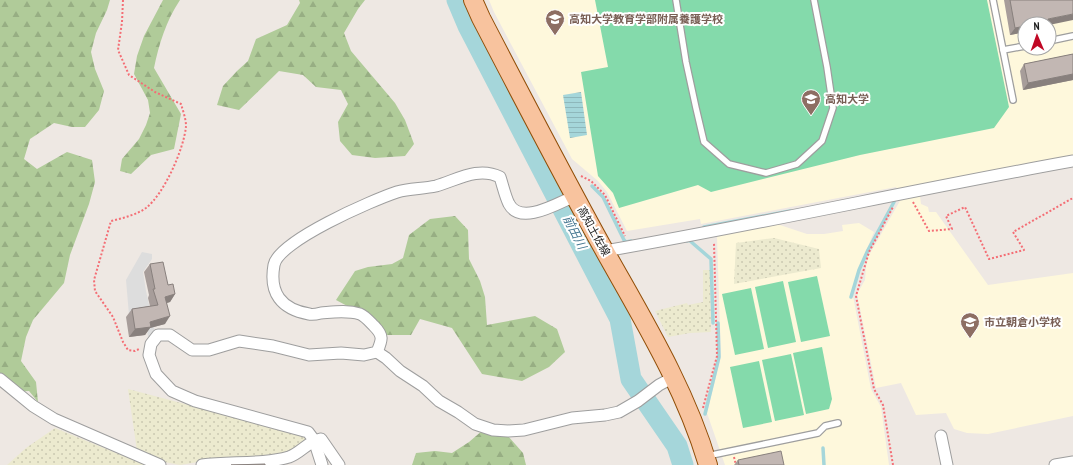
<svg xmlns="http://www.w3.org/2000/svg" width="1073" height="465" font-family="'PT Sans Narrow','Noto Sans JP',sans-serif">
<defs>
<pattern id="farmland-dots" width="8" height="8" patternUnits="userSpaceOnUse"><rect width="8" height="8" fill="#eceacf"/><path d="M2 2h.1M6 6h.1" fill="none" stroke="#cac8b1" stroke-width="1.8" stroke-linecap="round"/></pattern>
<pattern id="forest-firs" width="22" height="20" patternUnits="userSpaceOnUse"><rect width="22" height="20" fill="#b0cb99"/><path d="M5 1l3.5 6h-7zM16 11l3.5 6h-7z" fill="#97ae83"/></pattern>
<pattern id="water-rules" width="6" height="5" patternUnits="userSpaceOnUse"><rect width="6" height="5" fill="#a5d6da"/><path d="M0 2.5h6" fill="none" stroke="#8eb7bb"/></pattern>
</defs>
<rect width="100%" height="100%" fill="#eee8e3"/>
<!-- education -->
<g fill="#fef8dc" fill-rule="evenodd">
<path d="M489,0H1073V155L897,189L896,187L701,224L700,219L627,231L607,192L598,181L572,159L494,12ZM1025,24H1049V48H1025Z"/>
<polygon points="920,196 921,204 928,207 929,212 936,212 988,285 1073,273 1073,416 988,434 967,433 954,429 946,413 916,415 901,383 876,388 857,294 865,280 866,267 868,257 901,199"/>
<polygon points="774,223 807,234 824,234 843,231 842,225 859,223 874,232 858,270 850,296 853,296 871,389 881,407 889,465 725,465 707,413 721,356 717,237 719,234"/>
</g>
<!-- farmland -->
<g fill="url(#farmland-dots)">
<polygon points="774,238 819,249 821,268 734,284 736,243"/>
<polygon points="703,270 710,270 711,332 690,333 668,337 655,311 687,303 688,305 703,302"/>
<polygon points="128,389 306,436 306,441 286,454 265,460 210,460 180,465 159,461 137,451"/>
<polygon points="55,428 138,462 148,465 7,465 26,448"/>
</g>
<!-- forest -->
<g fill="url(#forest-firs)">
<polygon points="0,0 110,0 107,10 96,33 91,52 95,69 104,91 99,110 85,127 72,127 54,123 30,139 24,159 37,169 67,152 92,160 95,182 89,204 70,255 64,283 33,320 26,337 21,361 36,382 38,402 29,391 13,392 0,381"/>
<path d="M163,0H180C166,21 159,44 154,68L181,114L174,149L151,155L131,174L120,171L122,159L139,139L146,125L150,113L148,100L134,74L137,56L144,36Z"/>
<polygon points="299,0 365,0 358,9 344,33 351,51 395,103 405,120 414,144 405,156 375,158 352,155 340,141 338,122 348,104 341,90 316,87 303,75 279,71 239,110 217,105 223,86 237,71 248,61 256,39 287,25 300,3"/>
<polygon points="455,216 468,230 469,259 480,281 485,297 487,325 535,316 557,329 565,352 549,367 522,381 482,374 452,328 420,319 411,335 381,335 366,316 336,300 355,271 368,267 392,264 403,258 409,235 430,219"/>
<polygon points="483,430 508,436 523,453 526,465 412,465 416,453 435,451 452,453 469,442"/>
</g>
<!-- pitch -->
<g fill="#84daab">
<polygon points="595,0 987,0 1009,107 994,128 860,155 711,192 698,185 619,208 613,193 598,176 581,72 608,67"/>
<polygon points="817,276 830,336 801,342 788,282"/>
<polygon points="783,281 796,342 768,348 755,287"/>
<polygon points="751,288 764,349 735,355 722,294"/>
<polygon points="822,347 832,399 829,409 806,414 793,353"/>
<polygon points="791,354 804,415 775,421 762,360"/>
<polygon points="759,361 772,422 743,428 730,367"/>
</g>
<!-- parking -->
<polygon fill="#ddd" points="142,252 152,254 152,259 143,272 146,291 155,332 148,337 145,313 129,315 126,280"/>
<!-- water -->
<polygon fill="url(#water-rules)" points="581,92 587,135 570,138 563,95"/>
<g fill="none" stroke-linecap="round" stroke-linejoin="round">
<!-- stream -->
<g stroke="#a5d6da" stroke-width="3.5">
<polyline points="592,186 603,197 624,240 626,242 631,241"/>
<polyline points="704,227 790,211"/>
<polyline points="687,241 689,240 711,259 713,323"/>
<polyline points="851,297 859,270 868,250 894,202"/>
<polyline points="705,414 719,357 718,323"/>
<polyline points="823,448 824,465"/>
</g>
<!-- river -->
<polyline stroke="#a5d6da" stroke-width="21" points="457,0 468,26 620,319 631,379 677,446 683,465"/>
<!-- lane casing -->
<g stroke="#9e9e9e" stroke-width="8">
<g id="lane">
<polyline points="676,0 686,62 696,108 704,142 729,164 766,173 797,164 822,141 833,108 827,67 814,0"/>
<polyline points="993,0 1013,100"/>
<polyline points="1049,41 1073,36"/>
<polyline points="1003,50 1025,46"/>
<polyline points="707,456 818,433 825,426 838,423"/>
</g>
</g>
<!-- street casing -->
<g stroke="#9e9e9e" stroke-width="13">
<g id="street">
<path d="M605,251C761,224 917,189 1073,161"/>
<polyline points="377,352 386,358 400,371 423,386 439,401 458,412 475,424 493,430 508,431 524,430 572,418 605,415 619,412 638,401 659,385 674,377"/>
<polyline points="0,379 33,406 54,419 160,465"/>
<polyline points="941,436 947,465"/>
<path d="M202,465C230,461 261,465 289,457C301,453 308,441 321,439L339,465"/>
<path d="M322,465L314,440L308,432L195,401L172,391L156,374L149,355L151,344L158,335H170L192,350H209L239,341L273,346L309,355L341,353L364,355L377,352C382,340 384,336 374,326C370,322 365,316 360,314C347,310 334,312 321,313C317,314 312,315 309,314C281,309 269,293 274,265C278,241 373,200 397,192C409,188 423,189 436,186C457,180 478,166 500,177C503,186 505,196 509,204C521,226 558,203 575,196"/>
<polyline points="1055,465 1073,462"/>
</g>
</g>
<!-- primary casing -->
<g stroke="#904d06" stroke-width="20">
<path id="primary" d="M473,0L481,18C521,95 561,172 603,248C642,318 685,387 708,465"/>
</g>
<!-- path -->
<g stroke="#f46e75" stroke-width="2" stroke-dasharray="2 2" stroke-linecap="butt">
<path d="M123,0L122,22L118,50L129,75L155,92L181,104C183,111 186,119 186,126C184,149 164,194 146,208C136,215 123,218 111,221L94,280L95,291L113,317L123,342L128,350L135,351L139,349"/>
<polyline points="581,176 591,181 605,195 625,236"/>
<polyline points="913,202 929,231 952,229 946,216 965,207 989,259 1024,250 1013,232 1073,198"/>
<polyline points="703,408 717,356 714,242"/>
<polyline points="734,457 736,465"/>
<polyline points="893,465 883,405 874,389 856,296 869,252 893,207"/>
</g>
<!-- lane -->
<use href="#lane" stroke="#fff" stroke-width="5.5"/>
<!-- street -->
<use href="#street" stroke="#fff" stroke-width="11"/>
<!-- primary -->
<use href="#primary" stroke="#f8c39e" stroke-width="18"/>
</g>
<!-- wall -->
<g fill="#a79d9a">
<polygon points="1004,0 1073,0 1025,24 1025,32 1010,35"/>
<polygon points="1073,54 1073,80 1023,90 1020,71 1024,64"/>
<polygon points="150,264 175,294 170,302 167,303 165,324 150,328 145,335 129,337 126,317 132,309 150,306 148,298 149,295 144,272"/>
<polygon points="738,460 784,465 734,465"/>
</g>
<!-- shaded-wall -->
<g fill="#88807d">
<polygon points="1073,14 1073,20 1049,25 1049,24 1035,24 1048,19"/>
<polygon points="1025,26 1025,32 1010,35 1015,28"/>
<polygon points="1073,74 1073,80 1023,90 1028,83"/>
<polygon points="175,294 170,302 159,305 165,297"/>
<polygon points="170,316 165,324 150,328 145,335 129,337 135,329 150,322"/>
</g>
<!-- building -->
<g fill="#c2b7b3" stroke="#88807d">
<polygon points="1010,0 1073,0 1073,14 1048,19 1048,21 1035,24 1025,24 1025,26 1015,28"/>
<polygon points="1073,54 1073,74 1028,83 1024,64"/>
<polygon points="163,262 168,285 173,284 175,294 165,297 170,316 150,322 151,327 135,329 132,309 158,305 153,289 155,289 150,264"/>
<polygon points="781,451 784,465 739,465 738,460"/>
<polygon points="265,464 265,465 231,465"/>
</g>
<!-- icons -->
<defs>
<g id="school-pin" transform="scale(1)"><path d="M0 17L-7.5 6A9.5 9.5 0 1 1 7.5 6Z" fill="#8d6e63" stroke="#fff"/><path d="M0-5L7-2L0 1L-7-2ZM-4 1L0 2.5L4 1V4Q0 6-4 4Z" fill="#fff"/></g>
<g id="university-pin" transform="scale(1)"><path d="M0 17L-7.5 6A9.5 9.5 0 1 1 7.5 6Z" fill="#8d6e63" stroke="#fff"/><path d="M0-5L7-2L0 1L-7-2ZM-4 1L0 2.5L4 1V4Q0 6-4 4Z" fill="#fff"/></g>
</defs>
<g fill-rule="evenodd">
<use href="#school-pin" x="555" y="19"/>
<use href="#university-pin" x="811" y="99"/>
<use href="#school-pin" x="970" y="322"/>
</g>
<g text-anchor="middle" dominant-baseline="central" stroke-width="4" stroke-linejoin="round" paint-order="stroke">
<!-- education labels -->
<g font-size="11" font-weight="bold" fill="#785e54" stroke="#fff" text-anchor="start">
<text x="569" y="19">高知大学教育学部附属養護学校</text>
<text x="825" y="99">高知大学</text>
<text x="984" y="322">市立朝倉小学校</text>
</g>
<!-- street labels -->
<g font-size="11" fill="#1d1d1d" stroke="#fff">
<text transform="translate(594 231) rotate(61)">高知土佐線</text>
</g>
<!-- water labels -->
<g font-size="12" font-style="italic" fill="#457791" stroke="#fff">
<text transform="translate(575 232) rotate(63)">前田川</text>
</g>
</g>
<!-- north arrow -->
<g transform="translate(1037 36) rotate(358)"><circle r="19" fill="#ffffff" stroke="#a5a5a5"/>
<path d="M0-3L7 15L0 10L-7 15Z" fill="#c10825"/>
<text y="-6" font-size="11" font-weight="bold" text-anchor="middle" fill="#1d1d1d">N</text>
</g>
</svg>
